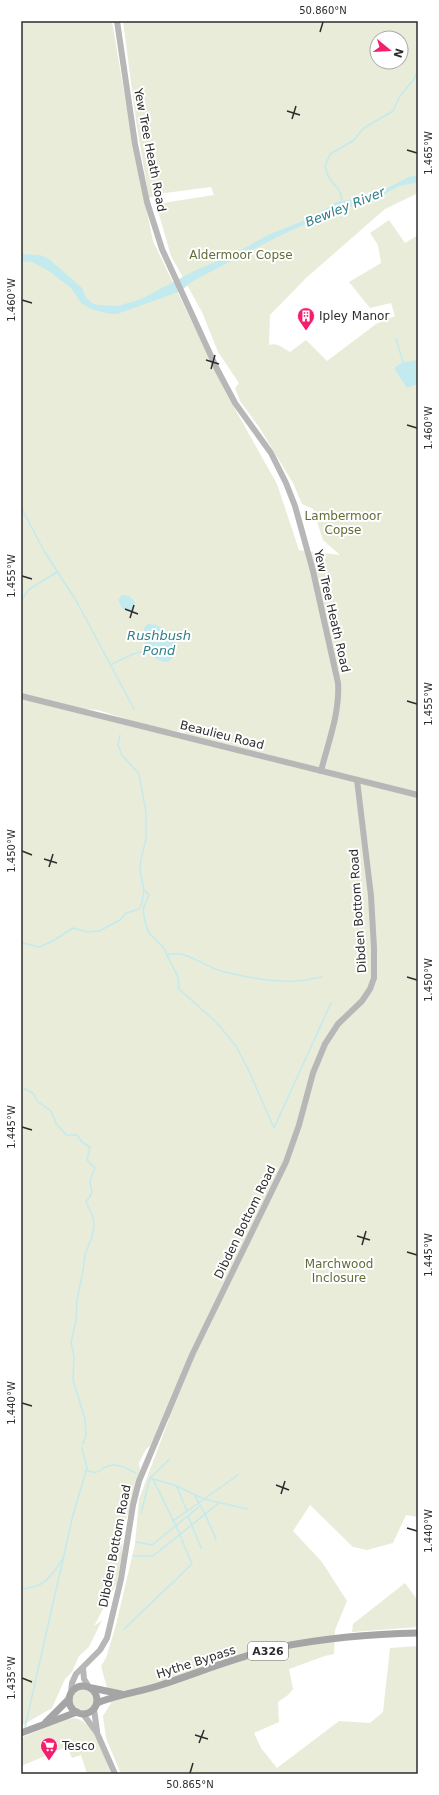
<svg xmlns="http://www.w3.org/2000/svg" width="439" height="1795" font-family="'DejaVu Sans',sans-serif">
<rect width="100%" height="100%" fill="#fff"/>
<!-- green -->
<g fill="#e9ecd9" fill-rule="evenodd">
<path d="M21,21H112L131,134L153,241L226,393L277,484L299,550L340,555L323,540L313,509L302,504L293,483L259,427L240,401L235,388L239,383L218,352L202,312L171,256L156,204L214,195L211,187L165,193L149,198L136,121L123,21H418V193L385,209L306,278L270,315L269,345C277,342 283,348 290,352L306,340L327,361L376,324L395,316L391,303L370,308L349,282L381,263L378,245L370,233L389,220L405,243L418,235V1517L406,1515L393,1543L367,1550L353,1547L310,1505L293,1531L322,1562L347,1601L335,1630L334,1654L325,1656L289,1669L293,1689L288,1695L278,1702L279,1722L254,1733L261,1748L277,1768L339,1721L370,1723L383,1712L390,1648L418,1646V1774H121L106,1738L103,1716L111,1703L101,1666L106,1658L116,1625L135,1544L139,1499L169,1419L164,1417L151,1445L146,1449L139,1463L140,1470L129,1512L123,1526L122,1555L117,1583L94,1626L102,1620L89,1647L79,1656L72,1672L65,1679L52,1708L21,1726V698L192,741L184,732L153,728L98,710L85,709L21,694ZM377,38H401V62H377Z"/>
<polygon points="405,1583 418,1601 418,1627 352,1632 353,1624"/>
<circle cx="83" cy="1700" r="11"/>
<path d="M75,1718C96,1723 103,1755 111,1774H87L81,1755L72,1758L67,1747L21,1766V1738L62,1720Z"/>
</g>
<!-- water -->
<g fill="#c3eaee">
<polygon points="418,175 418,182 399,186 371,201 334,211 277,237 191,282 181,291 117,314 110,314 91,309 81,303 71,288 49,271 32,262 21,261 21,254 40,255 49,259 82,288 86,298 92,303 98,305 118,306 141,299 196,270 232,255 268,235 308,219 337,202 374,195 409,177"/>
<polygon points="418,360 418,384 407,388 395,370 395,367 404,362"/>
<polygon points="122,595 129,596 135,602 134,609 128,612 122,608 118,600"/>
<path d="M148,624C167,624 187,648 168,662C150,662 140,642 145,626Z"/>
</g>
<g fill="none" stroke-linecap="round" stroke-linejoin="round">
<!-- stream -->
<g stroke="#c3eaee" stroke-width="1.5">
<path d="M341,202C344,192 335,187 330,179C327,175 326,170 325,166L330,154L353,141L364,128L393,111L400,96L414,79L418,70"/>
<polyline points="396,339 403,362"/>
<polyline points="21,507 44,551 77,602 134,709"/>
<polyline points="21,601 28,590 57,572"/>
<polyline points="110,665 133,654 147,650"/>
<polyline points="144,890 149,895 143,909 145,922 149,933 164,948 167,955"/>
<polyline points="21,944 23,943 39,947 51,942 73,928 87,932 99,931 120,920 126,913 139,909 142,903 144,890 140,871 141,859 146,839 146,812 139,774 122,755 118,745 120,735"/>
<path d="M322,977C314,978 306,981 298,981C273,983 245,977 221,971C202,966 187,949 167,955L178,977L179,989L217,1023L236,1046L248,1069L274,1128L331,1003"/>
<polyline points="21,1083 21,1087 33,1093 37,1101 51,1111 56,1123 66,1135 77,1135 82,1142 90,1147 87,1160 95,1168 90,1181 92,1193 86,1202 93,1217 94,1226 92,1237 85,1255 83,1271 77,1300 76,1320 71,1343 74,1356 73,1380 85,1419 86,1436 83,1444"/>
<path d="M86,1470C100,1477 101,1466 112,1465C120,1464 129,1469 136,1473"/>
<polyline points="150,1478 170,1459"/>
<polyline points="177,1487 187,1511"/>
<polyline points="195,1496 205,1514 216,1539"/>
<polyline points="141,1513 150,1478 174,1485 204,1499 247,1509"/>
<polyline points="188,1516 201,1548"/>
<polyline points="173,1521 238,1475"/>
<polyline points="136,1542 152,1545 200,1506"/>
<polyline points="133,1556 153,1556 219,1503"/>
<path d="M21,1589C46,1587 49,1578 63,1559"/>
<polyline points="124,1629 192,1564 176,1526 153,1479"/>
<polyline points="25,1727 73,1515 87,1468 82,1448"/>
<polyline points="21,1744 22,1737"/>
</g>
<!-- secondary -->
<g stroke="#b7b7b7" stroke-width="6">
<path d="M117,21L135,144L147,202L162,249L217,369L235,403L271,453L286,483L295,506L313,571L338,683C340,713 328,743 321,771"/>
<polyline points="21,696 418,795"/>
<polyline points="83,1668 84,1679 89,1687"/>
<polyline points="71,1692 72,1683 76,1674 100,1650 107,1638 121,1579 133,1505 139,1481 192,1355 286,1162 299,1125 313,1073 325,1044 338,1024 362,1001 370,989 374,978 374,948 371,896 357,780"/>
<polyline points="94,1709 97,1731"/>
<polyline points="83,1714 97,1733 115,1774"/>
</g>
<!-- primary -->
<g stroke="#a5a5a5" stroke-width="7">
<circle cx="83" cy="1700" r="14"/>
<polyline points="92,1688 121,1694"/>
<path d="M97,1703C118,1694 140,1692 161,1685C200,1672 239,1656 280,1647C325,1638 371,1634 418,1633"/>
<polyline points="46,1722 69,1699"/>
<polyline points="21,1733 77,1712"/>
</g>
</g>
<!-- ticks -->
<path fill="none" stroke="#2d2d2d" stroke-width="1.5" d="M320,32L323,22M287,111L300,115M292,119L296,106M407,150L417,153M22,300L32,303M206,360L219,364M211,369L215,355M407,425L417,428M22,576L32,579M125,609L138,614M130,618L134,605M407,701L417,704M22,851L32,855M44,859L57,863M49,867L53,854M407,977L417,980M22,1127L32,1130M357,1236L370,1240M362,1245L366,1231M407,1252L417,1255M22,1403L32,1406M276,1485L289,1490M281,1494L285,1481M407,1528L417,1531M22,1678L32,1682M195,1735L208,1739M199,1743L204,1730M190,1773L193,1763"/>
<!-- icons -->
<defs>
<g id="building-pin" transform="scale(0.9)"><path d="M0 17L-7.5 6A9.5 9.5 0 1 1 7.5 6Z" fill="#f51e6c" stroke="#fff"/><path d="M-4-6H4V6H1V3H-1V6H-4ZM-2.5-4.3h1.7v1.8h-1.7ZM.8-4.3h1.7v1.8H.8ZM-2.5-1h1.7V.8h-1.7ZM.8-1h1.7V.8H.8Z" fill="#fff"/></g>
<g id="supermarket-pin" transform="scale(0.9)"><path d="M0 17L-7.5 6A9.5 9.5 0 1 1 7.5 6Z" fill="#f51e6c" stroke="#fff"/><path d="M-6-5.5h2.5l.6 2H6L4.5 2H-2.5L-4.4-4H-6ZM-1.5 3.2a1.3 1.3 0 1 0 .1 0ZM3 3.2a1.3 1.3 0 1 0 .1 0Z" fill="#fff"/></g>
</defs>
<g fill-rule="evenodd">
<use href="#building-pin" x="306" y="316"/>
<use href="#supermarket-pin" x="49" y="1746"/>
</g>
<g text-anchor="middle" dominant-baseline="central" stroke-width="4" stroke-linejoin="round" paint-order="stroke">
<!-- shield labels -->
<rect fill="#fff" stroke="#6c6c6c" stroke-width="1" x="248" y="1642" width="40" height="18" rx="3"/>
<g font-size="11" font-weight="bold" fill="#2d2d2d">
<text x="268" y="1651">A326</text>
</g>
<!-- street labels -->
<g font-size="12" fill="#2d2d2d" stroke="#fff">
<text transform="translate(150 150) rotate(79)">Yew Tree Heath Road</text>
<text transform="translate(332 611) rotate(77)">Yew Tree Heath Road</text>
<text transform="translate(222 735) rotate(14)">Beaulieu Road</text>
<text transform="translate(358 911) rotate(-94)">Dibden Bottom Road</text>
<text transform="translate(245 1222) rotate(-64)">Dibden Bottom Road</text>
<text transform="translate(115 1546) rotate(-79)">Dibden Bottom Road</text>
<text transform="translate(196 1662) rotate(-18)">Hythe Bypass</text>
</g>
<!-- park labels -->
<g font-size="12" fill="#5f6d37" stroke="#fff">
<text x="241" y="255">Aldermoor Copse</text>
<text x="343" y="516">Lambermoor<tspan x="343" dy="14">Copse</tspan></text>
<text x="339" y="1264">Marchwood<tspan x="339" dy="14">Inclosure</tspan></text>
</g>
<!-- poi labels -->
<g font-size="12" fill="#2d2d2d" stroke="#fff" text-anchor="start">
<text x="319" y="316">Ipley Manor</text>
<text x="62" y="1746">Tesco</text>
</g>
<!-- water labels -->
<g font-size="13" font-style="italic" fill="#308089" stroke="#fff">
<text transform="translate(345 207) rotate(-22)">Bewley River</text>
<text x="159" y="635">Rushbush<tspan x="159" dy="15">Pond</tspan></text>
</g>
</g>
<!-- border -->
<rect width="439" height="1795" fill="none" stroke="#ffffff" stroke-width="44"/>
<!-- north arrow -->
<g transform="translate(389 50) rotate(108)"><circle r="19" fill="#ffffff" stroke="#ababab"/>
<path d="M0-3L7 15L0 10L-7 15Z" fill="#f51e6c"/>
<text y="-6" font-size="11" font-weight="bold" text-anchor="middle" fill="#2d2d2d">N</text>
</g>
<rect x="22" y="22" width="395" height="1751" fill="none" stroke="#2d2d2d" stroke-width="1.5"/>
<g font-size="10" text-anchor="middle" fill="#2d2d2d">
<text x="323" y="14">50.860°N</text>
<text transform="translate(428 153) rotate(-90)" y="4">1.465°W</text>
<text transform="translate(11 300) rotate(-90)" y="4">1.460°W</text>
<text transform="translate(428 428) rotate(-90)" y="4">1.460°W</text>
<text transform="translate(11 576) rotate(-90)" y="4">1.455°W</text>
<text transform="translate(428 704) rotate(-90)" y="4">1.455°W</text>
<text transform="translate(11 851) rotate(-90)" y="4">1.450°W</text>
<text transform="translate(428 980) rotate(-90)" y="4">1.450°W</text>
<text transform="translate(11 1127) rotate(-90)" y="4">1.445°W</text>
<text transform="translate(428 1255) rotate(-90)" y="4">1.445°W</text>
<text transform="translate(11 1403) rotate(-90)" y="4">1.440°W</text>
<text transform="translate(428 1531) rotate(-90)" y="4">1.440°W</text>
<text transform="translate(11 1678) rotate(-90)" y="4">1.435°W</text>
<text x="190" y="1788">50.865°N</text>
</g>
</svg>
